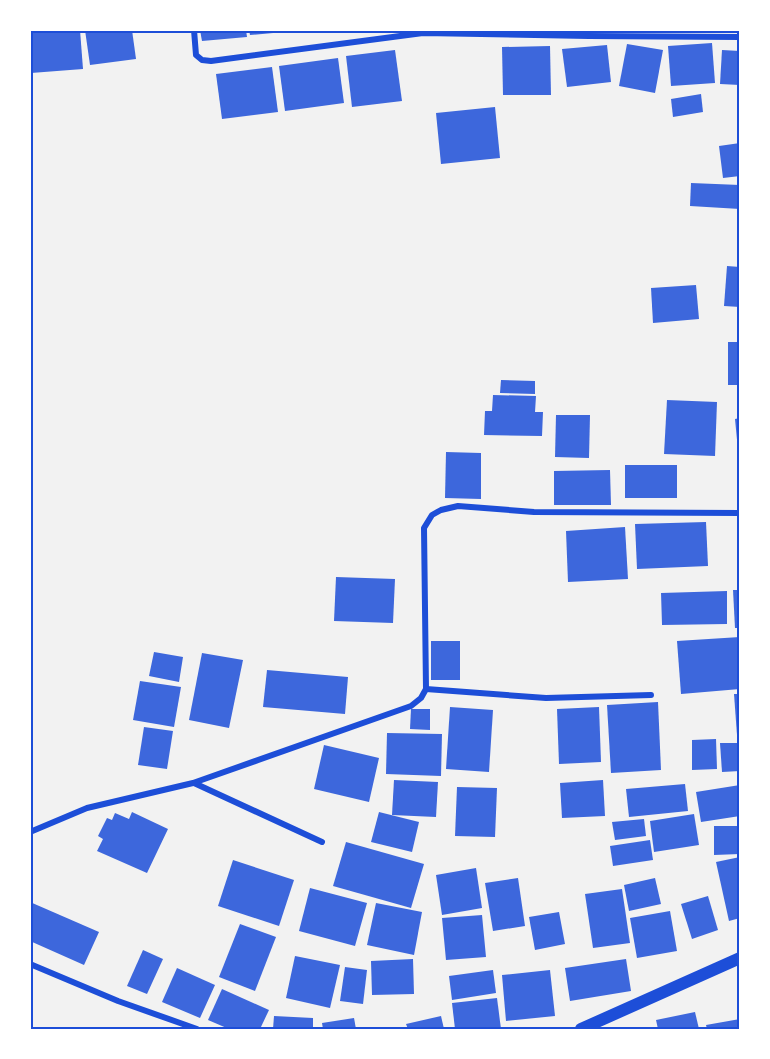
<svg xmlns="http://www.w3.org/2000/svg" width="770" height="1059" font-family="'Golos Text',sans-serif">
<rect width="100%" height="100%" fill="#f2f2f2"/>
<!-- building -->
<g fill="#3d67dc">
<polygon points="30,30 80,30 83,69 31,73"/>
<polygon points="85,30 132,30 136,59 90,65"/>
<polygon points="200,30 246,30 247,37 202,41"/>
<polygon points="249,30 284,30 284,32 250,35"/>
<polygon points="712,43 715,83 671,86 668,46"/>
<polygon points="627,44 663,50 655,93 619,86"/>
<polygon points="607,45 611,82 567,87 562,49"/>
<polygon points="550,46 551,95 503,95 502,47"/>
<polygon points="395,50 402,101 352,107 346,56"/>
<polygon points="722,50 740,51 740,85 720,84"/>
<polygon points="338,58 344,103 285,111 279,66"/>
<polygon points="272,67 278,112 222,119 216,74"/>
<polygon points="701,94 703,112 673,117 671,99"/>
<polygon points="495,107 500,158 441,164 436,113"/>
<polygon points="740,143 740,176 723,178 719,146"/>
<polygon points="691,183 740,185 740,209 690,206"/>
<polygon points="727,266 740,267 740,307 724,306"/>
<polygon points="696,285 699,319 653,323 651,288"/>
<rect x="728" y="342" width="12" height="43"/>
<polygon points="501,380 535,381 535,394 500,393"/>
<polygon points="493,395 536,396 535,412 543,412 542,436 484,435 485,411 492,411"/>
<polygon points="667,400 717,402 715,456 664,454"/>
<polygon points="556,415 590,415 589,458 555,457"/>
<polygon points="740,418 740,450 738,450 735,419"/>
<polygon points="446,452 481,453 481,499 445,498"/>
<rect x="625" y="465" width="52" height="33"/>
<polygon points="610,470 611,505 554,505 554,471"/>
<polygon points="706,522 708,566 637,569 635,524"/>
<polygon points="625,527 628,579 568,582 566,531"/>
<polygon points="336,577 395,579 393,623 334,621"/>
<polygon points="733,590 740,590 740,628 735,628"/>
<polygon points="727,591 727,624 662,625 661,593"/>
<polygon points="740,637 740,689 681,694 677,641"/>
<rect x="431" y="641" width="29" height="39"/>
<polygon points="154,652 183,657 179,682 149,676"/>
<polygon points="202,653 243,660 229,728 189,720"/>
<polygon points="267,670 348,677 345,714 263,707"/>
<polygon points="140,681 181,687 174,727 133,720"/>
<polygon points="734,694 740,694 740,734 737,735"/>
<polygon points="658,702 661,770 611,773 607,705"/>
<polygon points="450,707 493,710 489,772 446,769"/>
<polygon points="599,707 601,762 559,764 557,709"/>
<polygon points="411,709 430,709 430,730 410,729"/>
<polygon points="144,727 173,731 167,769 138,765"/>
<polygon points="387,733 442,734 441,776 386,774"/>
<polygon points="716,739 717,769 692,770 692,740"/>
<polygon points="720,743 740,743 740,771 722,772"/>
<polygon points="324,745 379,758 369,802 314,789"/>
<polygon points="394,780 438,782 436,817 392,815"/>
<polygon points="603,780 605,816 562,818 560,783"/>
<polygon points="685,784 688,811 629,817 626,789"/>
<polygon points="740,785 740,816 701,822 696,792"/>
<polygon points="457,787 497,788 495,837 455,836"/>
<polygon points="132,812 168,829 147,873 97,851 103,839 98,836 107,818 112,820 115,813 129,819"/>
<polygon points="379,812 419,822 412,852 371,842"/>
<polygon points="694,814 699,845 654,852 650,821"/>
<polygon points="644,819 646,836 615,840 612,822"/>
<polygon points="714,826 740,826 740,854 714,855"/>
<polygon points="650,840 653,860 613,866 610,846"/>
<polygon points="346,842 424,864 411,908 333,886"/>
<polygon points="740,857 740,918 729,921 716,862"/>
<polygon points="233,860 294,880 279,926 218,906"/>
<polygon points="476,868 482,908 442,915 436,875"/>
<polygon points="518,878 525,926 493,931 485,883"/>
<polygon points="655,878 661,904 629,911 624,885"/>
<polygon points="310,888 367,903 355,946 299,931"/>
<polygon points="622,889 630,943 593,948 585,894"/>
<polygon points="708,896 718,930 692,939 681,904"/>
<polygon points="30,902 99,932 84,965 30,941"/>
<polygon points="376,903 422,912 414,955 367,945"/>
<polygon points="670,911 677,951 637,958 630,918"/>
<polygon points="559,912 565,944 535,950 529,917"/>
<polygon points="482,915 486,957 446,960 442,918"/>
<polygon points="240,924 276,937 255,991 219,977"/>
<polygon points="143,950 163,959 147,994 127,986"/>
<polygon points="295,956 340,965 330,1008 286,998"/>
<polygon points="413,959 414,994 372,995 371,961"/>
<polygon points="626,959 631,991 570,1001 565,968"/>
<polygon points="345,967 367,970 363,1004 340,1001"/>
<polygon points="177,968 215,985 200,1018 162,1002"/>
<polygon points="493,970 496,993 452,1000 449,976"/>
<polygon points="550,970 555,1016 506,1021 502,975"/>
<polygon points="222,989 269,1010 260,1029 229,1029 208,1020"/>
<polygon points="497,998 501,1029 455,1029 452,1003"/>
<polygon points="695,1012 699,1029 658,1029 656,1020"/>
<polygon points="274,1016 313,1018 313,1029 273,1029"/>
<polygon points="441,1016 444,1029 408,1029 406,1024"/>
<polygon points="354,1018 356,1029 323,1029 322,1023"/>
<polygon points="740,1019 740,1029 707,1029 706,1025"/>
</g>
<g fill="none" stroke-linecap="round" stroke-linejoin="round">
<!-- minor -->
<g stroke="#1d4ed8" stroke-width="6">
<polyline points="194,30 196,55 202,60 211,61 423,33 589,36 740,37"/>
<polyline points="426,689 546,698 651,695"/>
<polyline points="194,783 322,842"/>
<polyline points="30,832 87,808 193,783 411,706 421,698 426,689 424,528 432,515 441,510 458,506 534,512 740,513"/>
<polyline points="30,964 118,1001 197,1029"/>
</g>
<!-- secondary -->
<polyline stroke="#1d4ed8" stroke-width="12" points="581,1029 740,958"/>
</g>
<!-- border -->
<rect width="770" height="1059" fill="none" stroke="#ffffff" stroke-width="63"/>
<rect x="32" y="32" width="706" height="996" fill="none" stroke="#1d4ed8" stroke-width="2"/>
</svg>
